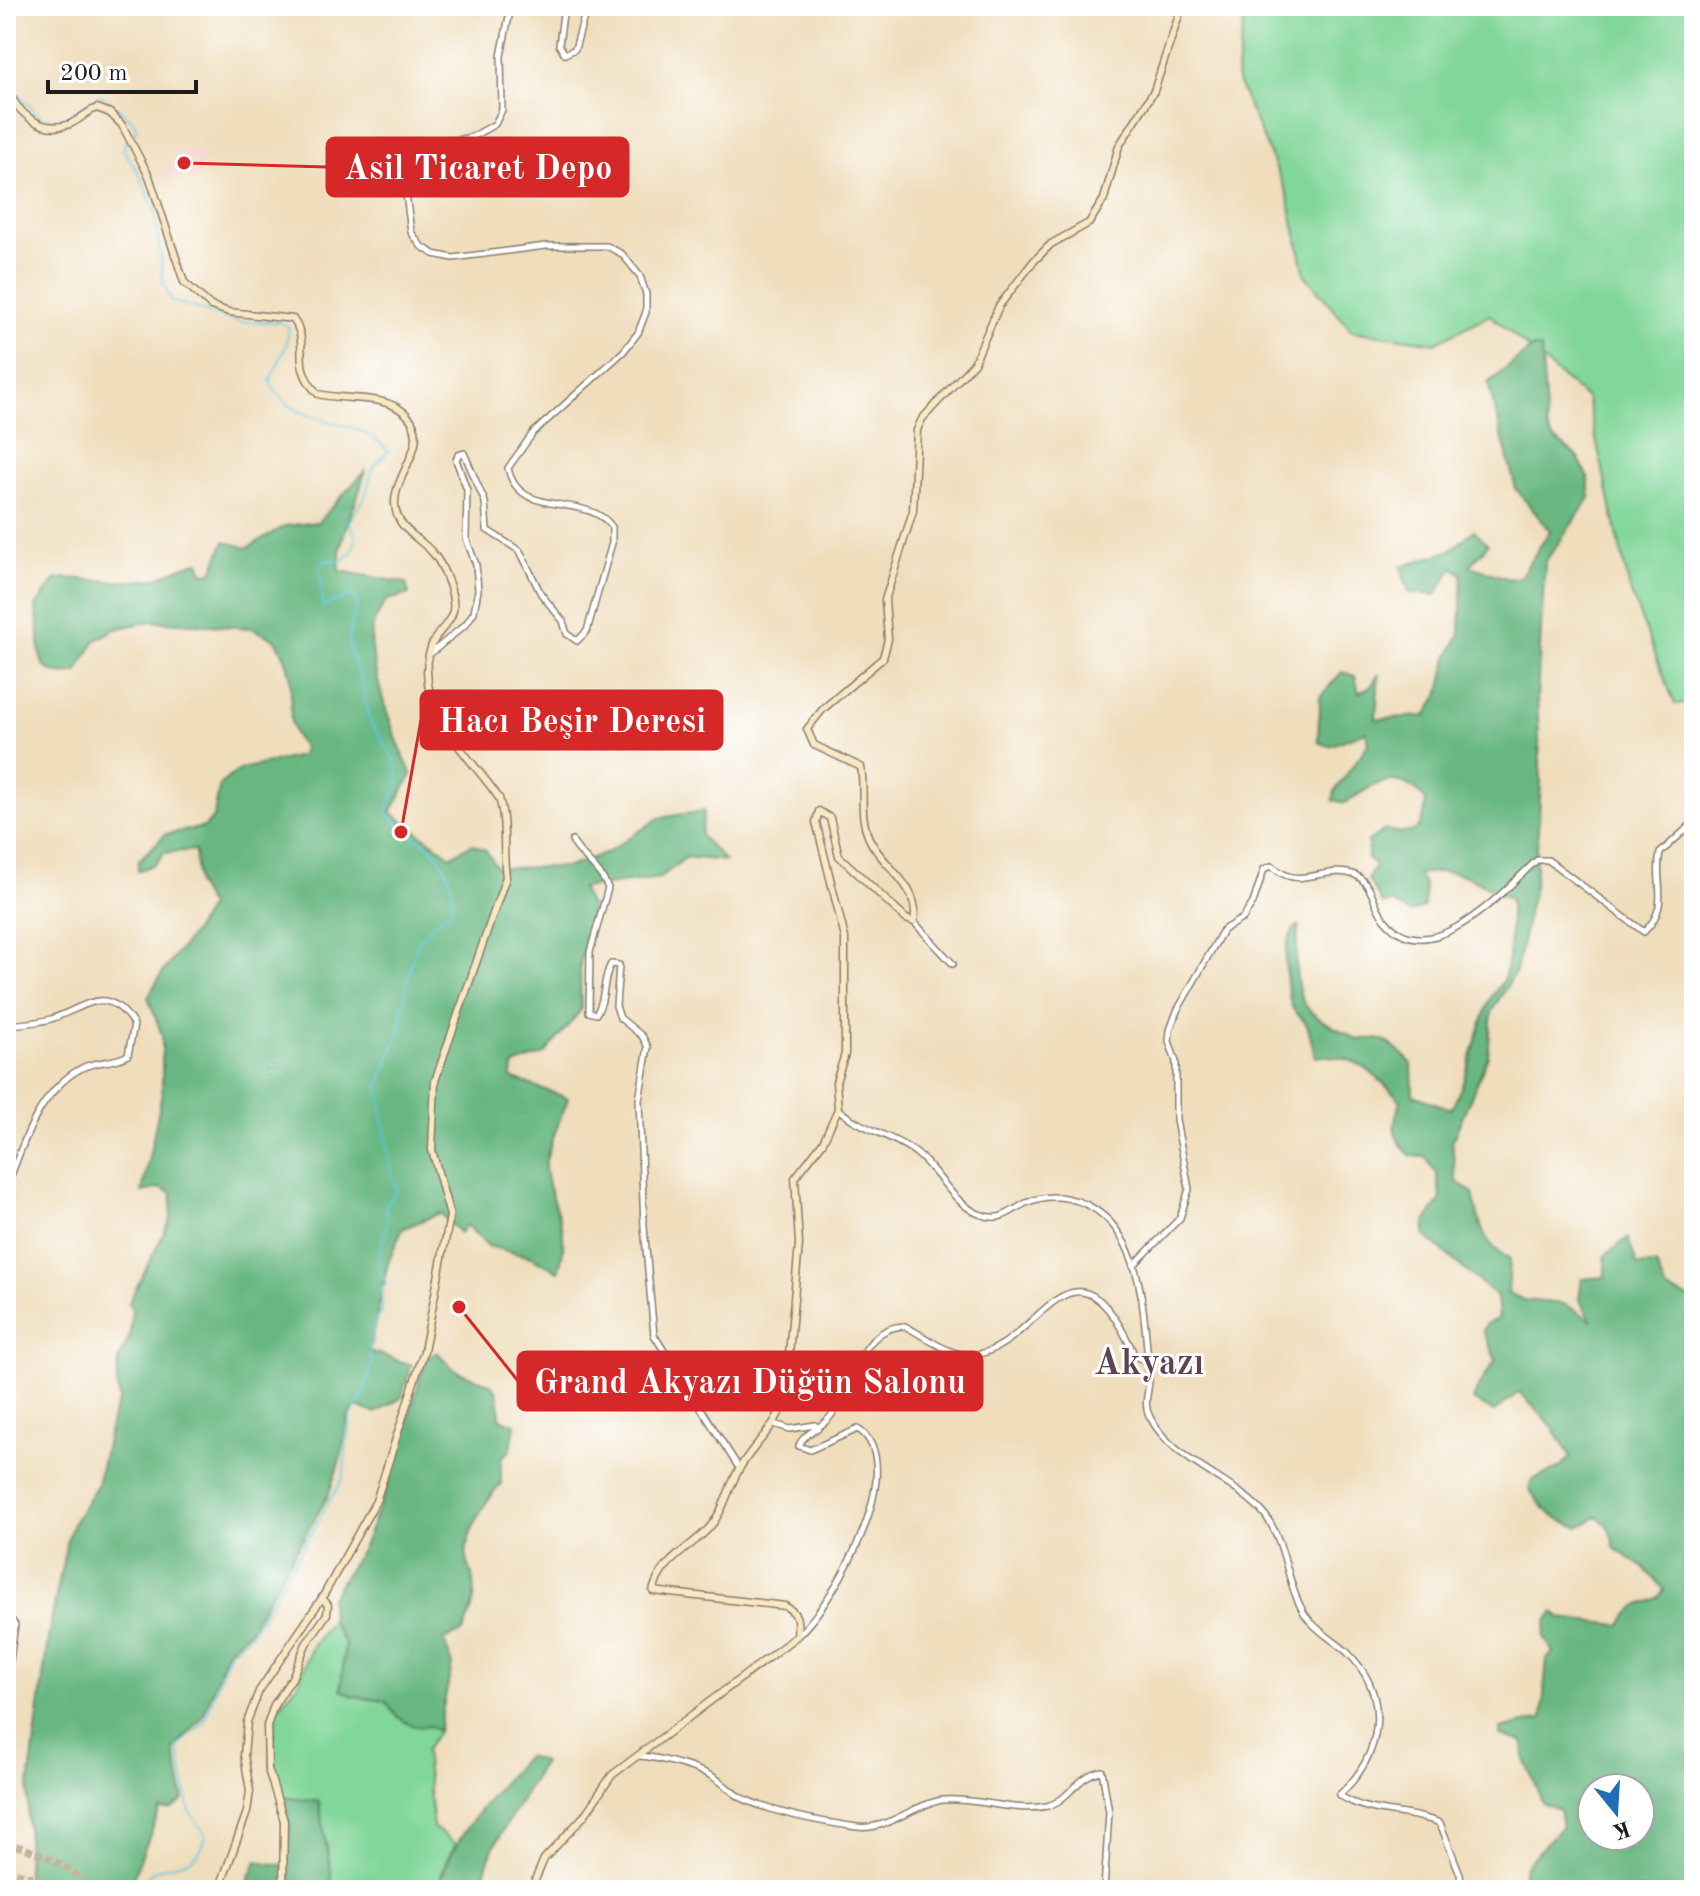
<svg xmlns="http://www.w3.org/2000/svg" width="1700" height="1896" font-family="'Old Standard TT',serif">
<rect width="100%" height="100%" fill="#fff"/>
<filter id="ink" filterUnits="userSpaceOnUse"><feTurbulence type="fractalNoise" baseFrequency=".0125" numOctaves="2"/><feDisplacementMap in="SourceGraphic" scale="16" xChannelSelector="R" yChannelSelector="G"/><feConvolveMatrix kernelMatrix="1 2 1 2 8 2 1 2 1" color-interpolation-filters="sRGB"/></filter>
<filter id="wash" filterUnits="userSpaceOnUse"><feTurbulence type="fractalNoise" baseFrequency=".006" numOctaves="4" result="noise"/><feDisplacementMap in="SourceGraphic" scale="32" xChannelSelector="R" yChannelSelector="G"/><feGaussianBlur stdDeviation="1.8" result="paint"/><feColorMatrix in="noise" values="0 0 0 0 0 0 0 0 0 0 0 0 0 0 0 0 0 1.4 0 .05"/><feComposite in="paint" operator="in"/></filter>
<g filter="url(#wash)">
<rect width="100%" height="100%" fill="#efddbb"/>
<!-- built -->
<polygon fill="#f7d0ce" points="187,149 203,151 200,176 161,178 170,158"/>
<!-- green -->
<g fill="#81d699" stroke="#4e795a" stroke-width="2">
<polygon points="1253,6 1683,6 1694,10 1694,704 1675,704 1630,591 1587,399 1490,315 1435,343 1352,331 1305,275 1287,193 1236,77 1244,21"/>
<polygon points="331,1621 345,1644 341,1690 362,1698 386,1701 438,1731 425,1751 433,1827 456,1844 445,1863 437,1890 330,1890 319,1803 283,1797 271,1765 277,1709 298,1684 312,1646"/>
</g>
<!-- forest -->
<g fill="#68b781" stroke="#426a4e" stroke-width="2" fill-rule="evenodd">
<path d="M1532,348H1541L1547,427L1551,436L1578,457L1588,477L1590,498L1545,562L1537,697L1541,781L1535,881L1516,971L1492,1011L1488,1056L1452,1141L1456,1181L1473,1193C1479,1222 1482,1245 1510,1259L1508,1293L1524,1300L1564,1304L1592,1320L1579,1299L1582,1279L1605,1277V1256L1628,1238L1637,1265H1656L1666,1290L1694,1300V1890H1518L1525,1866L1562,1826L1559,1810L1543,1804L1524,1757L1523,1741L1500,1736V1729L1542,1719L1547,1659L1554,1652L1544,1637L1547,1621L1554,1612L1560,1618L1620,1625L1635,1607L1658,1598L1664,1589L1644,1568L1615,1548L1608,1525L1597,1517L1579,1527C1554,1520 1543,1510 1529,1489L1532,1480L1559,1468L1571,1457L1553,1427L1519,1392L1494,1412L1473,1400L1479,1385L1496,1360L1483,1331L1486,1324L1499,1318L1497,1297L1425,1236V1223L1441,1199L1437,1174L1425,1157L1411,1156C1391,1136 1391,1127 1401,1101C1376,1075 1353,1051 1315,1057C1312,1047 1311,1034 1307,1025C1303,1017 1294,1014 1291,1005C1286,983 1279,939 1299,925C1296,948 1291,992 1310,1011C1322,1023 1344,1031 1358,1040C1384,1035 1395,1045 1412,1064L1413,1095L1451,1109C1470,1074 1474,1038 1489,1002C1493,992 1502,985 1505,975C1511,950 1510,924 1510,899C1470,879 1466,867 1418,874L1425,886L1424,907L1410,913L1391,902L1383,905L1368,879L1375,866L1368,859V841L1385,830C1415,837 1424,831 1426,800C1397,767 1376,783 1345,803L1333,800L1335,791L1369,743L1366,732L1329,746L1318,742L1320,697L1342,672L1355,676L1359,693L1372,685L1379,674L1376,719L1426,716L1440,692L1448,657L1460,634L1462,574L1453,567L1436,595L1409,593L1401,567L1451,550L1474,530L1488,544L1470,566L1509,579L1520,577L1550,531L1516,489L1488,383ZM1592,1788H1640V1836H1592Z"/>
<path d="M365,471C358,506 336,534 340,571L406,583L409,594L387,600C383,607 377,615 374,622C362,654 397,744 412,775L391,812L451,856L472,844L486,850L497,868L568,867L608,852L659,818L704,811L701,836L725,861L686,857L660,878L581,888L592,910L580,965L581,1010L545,1054L514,1065L511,1078L568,1098C563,1115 544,1154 545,1169C549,1207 574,1227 558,1271L531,1257L488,1246L466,1225L460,1233L440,1213L402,1229L388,1263L369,1351L412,1365L401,1398L376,1413L356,1407L348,1416L342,1454L328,1496L249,1631L227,1650L203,1717L174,1749L184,1800L172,1809L160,1810L128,1890H121L111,1881L101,1890H27L28,1792L49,1632L67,1541L74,1521L97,1485L112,1417L119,1401L117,1380L119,1360L130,1335L132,1311L129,1302L171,1219L172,1193L160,1188L142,1192L162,1094V1035L148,997C165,962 193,940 209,906L197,885L195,850L164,853L155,864L138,871V861L166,834L205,827L214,816L220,784L241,769L301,756L303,747C283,723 294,703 290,675C288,662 282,651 276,640L252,628L151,621L115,629L95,641L77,673C41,676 39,665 39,632C39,624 36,615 36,606L55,580L68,578C94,580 126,584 152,579C170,575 180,565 199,562L203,573L212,572L225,541L247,548L285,526L318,522Z"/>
<path d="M437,1352C443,1358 450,1367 457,1371C487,1385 500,1376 500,1418L515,1424L511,1450L501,1458V1485C487,1496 471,1528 467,1546C464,1559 472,1571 474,1583C477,1601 469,1617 463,1632L444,1640L452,1665L438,1731L430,1726C410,1730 394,1717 386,1701L352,1696L341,1689L345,1644L331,1621L330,1599L363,1547L390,1480L426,1359Z"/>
<path d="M526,1756L543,1762L493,1848L478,1890H437C453,1836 489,1798 526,1756Z"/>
<polygon points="283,1797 319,1802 331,1871 330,1890 244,1890 257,1861 286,1866 289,1823"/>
</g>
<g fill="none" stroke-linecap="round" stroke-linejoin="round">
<!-- stream -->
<g stroke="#5dc5d9" stroke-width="2">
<polyline points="6,60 17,92 41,118 64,119 101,95 134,122 137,130 132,135"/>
<path d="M127,140L123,149L140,175L155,211L164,285L171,301L240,322H280L289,327L286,346L270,381C291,431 357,412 388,451L373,468L365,497L349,522L356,537L353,551L342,561L325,560L320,568L323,607L352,594L357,601L348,642L351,655L359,671L370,721L396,762L398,781L387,814L398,823L401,832C439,843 456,874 452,911L433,924L420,939L411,962L400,1029L379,1086L390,1168L397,1191L386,1205L387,1220L378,1263L386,1283L381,1291L382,1312L375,1319L369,1346L372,1364L363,1396L350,1418L343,1478L274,1597L251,1633L229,1652L205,1721L178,1747L190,1812L206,1835C197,1880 158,1849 138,1890"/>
</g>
</g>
</g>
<g filter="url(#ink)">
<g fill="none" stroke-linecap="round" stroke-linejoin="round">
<!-- primary-tunnel -->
<g stroke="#c5b69b" stroke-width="7" stroke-dasharray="7 3.5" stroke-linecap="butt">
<path d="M6,1843C37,1851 70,1864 91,1890"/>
<polyline points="6,1870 37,1878 55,1890"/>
</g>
<!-- tertiary casing -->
<g stroke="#867c6c" stroke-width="8">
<g id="tertiary">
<polyline points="564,6 559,45 565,54 575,49 587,6"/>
<path d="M430,654L466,624L474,612L478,590L476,565L466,538L467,490L456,460L458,455L464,453L485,502L487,530L520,551L541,594L563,621L567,634L577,641L587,631L612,543V527C587,491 519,521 508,468L533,433L623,352L638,333L646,312V294L640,276L622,254L607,246H546L453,258L434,254L421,246L411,232L405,186L414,171L445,142L472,137L495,124L502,110L501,56L511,6"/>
<path d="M572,841C583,860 599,867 608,888L590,952L589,1012L596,1014C606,1001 602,979 611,964L619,965L616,1006L620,1018L642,1036L648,1047L639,1100L644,1227L654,1335L739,1468"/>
<polyline points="914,922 953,964"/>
<path d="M6,1025C21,1024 37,1023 51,1019C87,1007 107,982 134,1025L128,1055C113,1064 95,1060 80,1069C38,1092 21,1148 6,1190"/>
<path d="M838,1109C860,1129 893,1135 916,1153C939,1171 954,1206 982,1215C1002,1222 1010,1211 1026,1203C1053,1191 1084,1198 1105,1217C1145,1253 1145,1328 1149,1376C1150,1390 1142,1403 1150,1417C1172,1462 1237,1480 1265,1515C1287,1544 1286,1586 1306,1616C1316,1631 1334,1640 1347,1652C1392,1696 1383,1756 1339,1795C1371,1816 1406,1809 1440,1823L1460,1874L1462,1890"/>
<path d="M1133,1266L1180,1218L1189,1189L1176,1120V1062L1169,1041L1170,1030L1177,1011L1223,930L1243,918L1253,903L1264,869L1271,866C1276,869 1282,874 1288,876C1308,882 1333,866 1355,875C1372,882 1374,907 1385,920C1430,975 1504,890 1537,860H1548L1644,932C1672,904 1653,884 1660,853L1694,822"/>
<polyline points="774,1424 790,1429 815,1425 818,1429"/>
<polyline points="6,1612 15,1625 6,1687"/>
<path d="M797,1636C834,1604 912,1465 858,1429L810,1450L799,1446C803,1433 822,1428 830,1417C854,1387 858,1327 905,1326C924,1336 949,1356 972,1355C1039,1351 1072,1214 1135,1356L1145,1361"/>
<path d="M639,1756C657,1757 705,1769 719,1781C728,1787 734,1795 744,1799C777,1814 821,1822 857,1827C888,1831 913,1804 943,1800C977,1797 1014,1813 1047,1806C1069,1801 1078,1774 1102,1771L1109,1812L1104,1890"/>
</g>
</g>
<!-- secondary casing -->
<g stroke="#867c6c" stroke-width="9">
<g id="secondary">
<path d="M6,87C17,112 40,135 70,124C80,120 87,111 97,108L110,113L122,125L149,176L184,282L211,306L229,312L293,319C312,346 288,362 318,394C345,401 384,393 406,414C434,442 393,474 395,505C397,529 417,536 432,552C440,560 445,573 449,584C464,627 437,620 429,654C416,712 470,755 499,798C507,823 502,850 506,877L435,1081L432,1150L450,1216L424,1351L376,1501L322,1598L259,1691L247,1722L244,1755L250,1791L247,1812L219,1890"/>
<polyline points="283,1890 284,1821 268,1769 267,1726 274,1705 292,1678 306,1644 327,1614 328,1605 322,1598"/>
<path d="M531,1890L544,1859L584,1816L612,1775L797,1636C798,1620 799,1614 785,1606L653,1591C661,1560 690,1549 710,1527C726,1508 728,1486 741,1466C756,1441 777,1427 785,1398L799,1244L795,1178L823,1142L838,1109L836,1082L845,1054V938L816,822L819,811L830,818L839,856L906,919L914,922C922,885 880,866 868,836C859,814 865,790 861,767L814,745L807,729L823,709L883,658L888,639L885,600L913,511L917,430L922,419L974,363L999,306L1033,262L1051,244L1089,223L1104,199L1119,146L1154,91L1182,6"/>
</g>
</g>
<!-- tertiary -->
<use href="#tertiary" stroke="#fff" stroke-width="5"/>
<!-- secondary -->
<use href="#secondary" stroke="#fae7c3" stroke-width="6"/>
</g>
</g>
<g text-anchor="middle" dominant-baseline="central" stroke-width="6" stroke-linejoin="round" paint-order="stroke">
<!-- quarter labels -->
<g font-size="36" font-weight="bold" fill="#5e4352" stroke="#fff">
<text x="1149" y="1365">Akyazı</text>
</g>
</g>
<!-- callouts -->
<path fill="none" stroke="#d62828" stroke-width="3" d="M184 163L327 167M401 832L421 720M459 1307L518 1381"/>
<g fill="#d62828" stroke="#fff" stroke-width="3">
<circle cx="184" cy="163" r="8"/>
<circle cx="401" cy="832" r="8"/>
<circle cx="459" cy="1307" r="8"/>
</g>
<g fill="#d62828" stroke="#d62828" stroke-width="3">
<rect x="327" y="138" width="301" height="58" rx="8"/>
<rect x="421" y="691" width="301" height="58" rx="8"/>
<rect x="518" y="1352" width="464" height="58" rx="8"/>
</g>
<g font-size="34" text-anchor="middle" font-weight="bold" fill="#fff">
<text x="478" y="179">Asil Ticaret Depo</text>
<text x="572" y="732">Hacı Beşir Deresi</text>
<text x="750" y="1393">Grand Akyazı Düğün Salonu</text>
</g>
<!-- margin -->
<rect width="1700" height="1896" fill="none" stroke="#fff" stroke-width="32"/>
<!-- north arrow -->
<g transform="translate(1616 1812) rotate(162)"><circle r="38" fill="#ffffff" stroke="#a4a4a4" stroke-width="2"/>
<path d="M0-6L14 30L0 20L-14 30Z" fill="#1f6fb2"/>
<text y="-12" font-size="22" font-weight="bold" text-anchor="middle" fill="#1c1c1c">K</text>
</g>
<!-- scale -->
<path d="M48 80v12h148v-12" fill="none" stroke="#1c1c1c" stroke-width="4"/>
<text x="60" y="80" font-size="24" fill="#1c1c1c" stroke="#ffffff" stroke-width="6" paint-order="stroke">200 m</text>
</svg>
